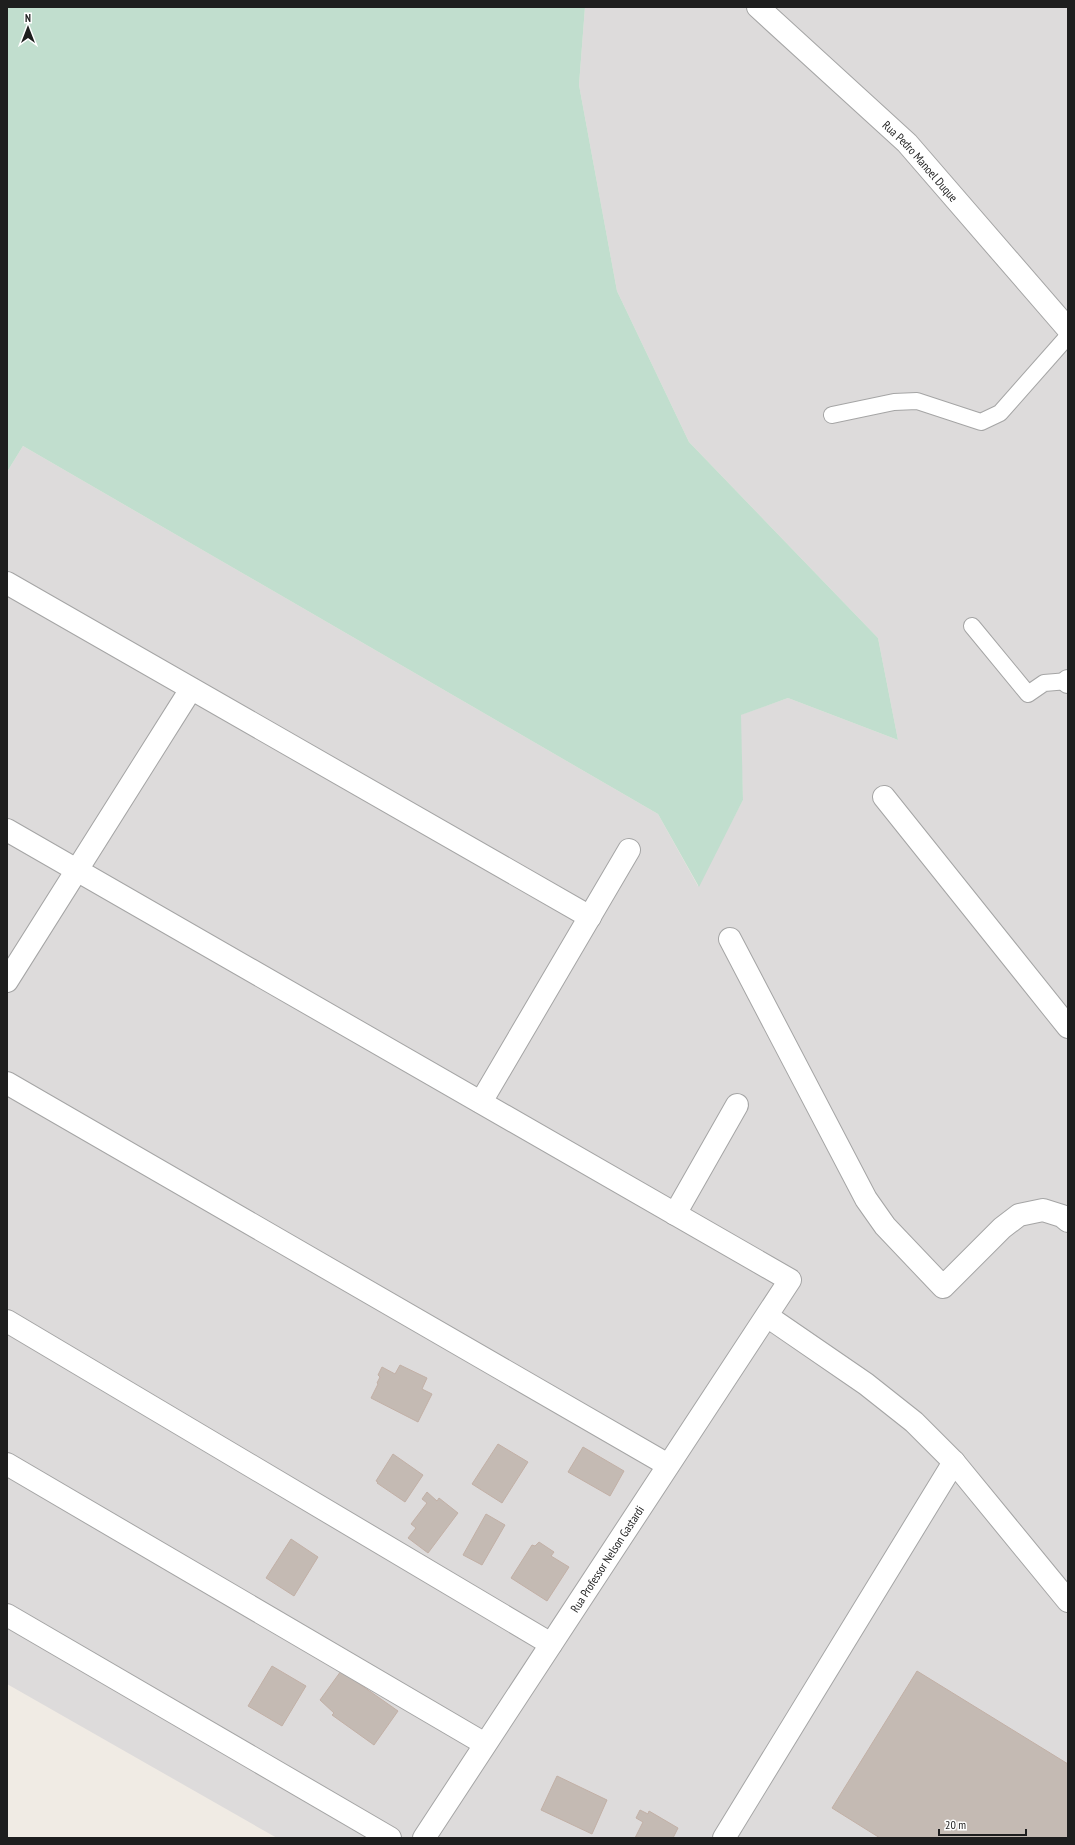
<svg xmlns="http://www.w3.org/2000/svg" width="1075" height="1845" font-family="'PT Sans Narrow',sans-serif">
<rect width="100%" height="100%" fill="#f0ebe4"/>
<!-- residential -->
<polygon fill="#dddbdb" points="585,7 1068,7 1068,1838 277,1838 7,1684 7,472 23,446 658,814 698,886 743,800 740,715 788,698 898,740 878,638 689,442 617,291 579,85"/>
<!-- wetland -->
<polygon fill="#c1dece" points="7,7 585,7 579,85 617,291 689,442 878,638 898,740 788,698 741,715 743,800 699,887 658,814 23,446 7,472"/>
<!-- building -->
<g fill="#c4bab3" stroke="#c2b0a6">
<polygon points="400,1365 427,1378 422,1389 432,1394 418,1422 371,1398 378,1384 377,1383 380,1377 378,1375 382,1367 395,1374"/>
<polygon points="498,1444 528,1462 502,1503 472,1484"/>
<polygon points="583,1447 624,1471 610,1496 568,1472"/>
<polygon points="393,1454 423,1475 405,1502 377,1483 378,1482 376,1481"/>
<polygon points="427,1492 437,1501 439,1498 458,1513 428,1553 408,1538 416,1528 411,1524 427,1503 422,1499"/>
<polygon points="486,1514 505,1525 482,1565 463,1555"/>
<polygon points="291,1539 318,1557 294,1596 266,1578"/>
<polygon points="539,1542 554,1552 551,1556 569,1567 547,1601 511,1578 532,1545 535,1546"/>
<polygon points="272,1666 306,1686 282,1726 248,1706"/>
<polygon points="341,1671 398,1711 374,1745 332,1715 334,1713 320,1700"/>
<polygon points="917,1671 1068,1764 1068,1838 880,1838 832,1808"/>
<polygon points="557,1776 607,1800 592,1834 541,1810"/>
<polygon points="640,1810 648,1814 649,1811 678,1828 673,1838 635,1838 643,1822 636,1818"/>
</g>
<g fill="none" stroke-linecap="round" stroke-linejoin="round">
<!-- service casing -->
<g stroke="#a5a5a5" stroke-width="18">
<g id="service">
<polyline points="832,415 894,402 917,401 981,422 1000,413 1068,336"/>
<polyline points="972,626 1028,694 1044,683 1068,681"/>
</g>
</g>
<!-- minor casing -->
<g stroke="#a5a5a5" stroke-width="24">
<g id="minor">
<path id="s1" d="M758,7L907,143L1068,329"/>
<polyline points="7,583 590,917"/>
<polyline points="1068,681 1068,682"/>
<polyline points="884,797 1068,1027"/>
<polyline points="7,830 790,1280 424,1838"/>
<polyline points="730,939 866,1199 885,1226 943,1287 1002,1228 1019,1215 1043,1210 1062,1216 1068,1221"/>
<polyline points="7,981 191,689"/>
<polyline points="7,1083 668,1465"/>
<polyline points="481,1102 629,850"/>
<polyline points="675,1214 737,1105"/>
<polyline points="767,1316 866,1384 914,1422 954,1462 1068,1601"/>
<polyline points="7,1321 551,1644"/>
<polyline points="7,1464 485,1744"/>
<polyline points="7,1615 390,1838"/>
<polyline points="724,1838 954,1462"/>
</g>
</g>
<!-- service -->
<use href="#service" stroke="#fff" stroke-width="16"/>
<!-- minor -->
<use href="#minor" stroke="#fff" stroke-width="22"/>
</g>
<g text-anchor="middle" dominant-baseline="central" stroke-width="4" stroke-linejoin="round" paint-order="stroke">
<!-- street labels -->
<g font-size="12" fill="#1e1e1e" stroke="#fff">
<text stroke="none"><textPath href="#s1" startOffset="224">Rua Pedro Manoel Duque</textPath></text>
<text transform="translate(607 1559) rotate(-57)">Rua Professor Nelson Gastardi</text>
</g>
</g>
<!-- border -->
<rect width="1075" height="1845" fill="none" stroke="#1e1e1e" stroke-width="16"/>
<!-- north arrow -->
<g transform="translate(28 28)" stroke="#ffffff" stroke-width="3" paint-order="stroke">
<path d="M0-3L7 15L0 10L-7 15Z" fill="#1e1e1e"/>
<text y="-6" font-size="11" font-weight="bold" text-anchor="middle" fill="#1e1e1e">N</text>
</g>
<!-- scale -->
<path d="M939 1829v6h87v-6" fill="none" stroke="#1e1e1e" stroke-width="2"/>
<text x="945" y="1829" font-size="12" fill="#1e1e1e" stroke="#ffffff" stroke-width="3" paint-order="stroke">20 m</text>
</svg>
